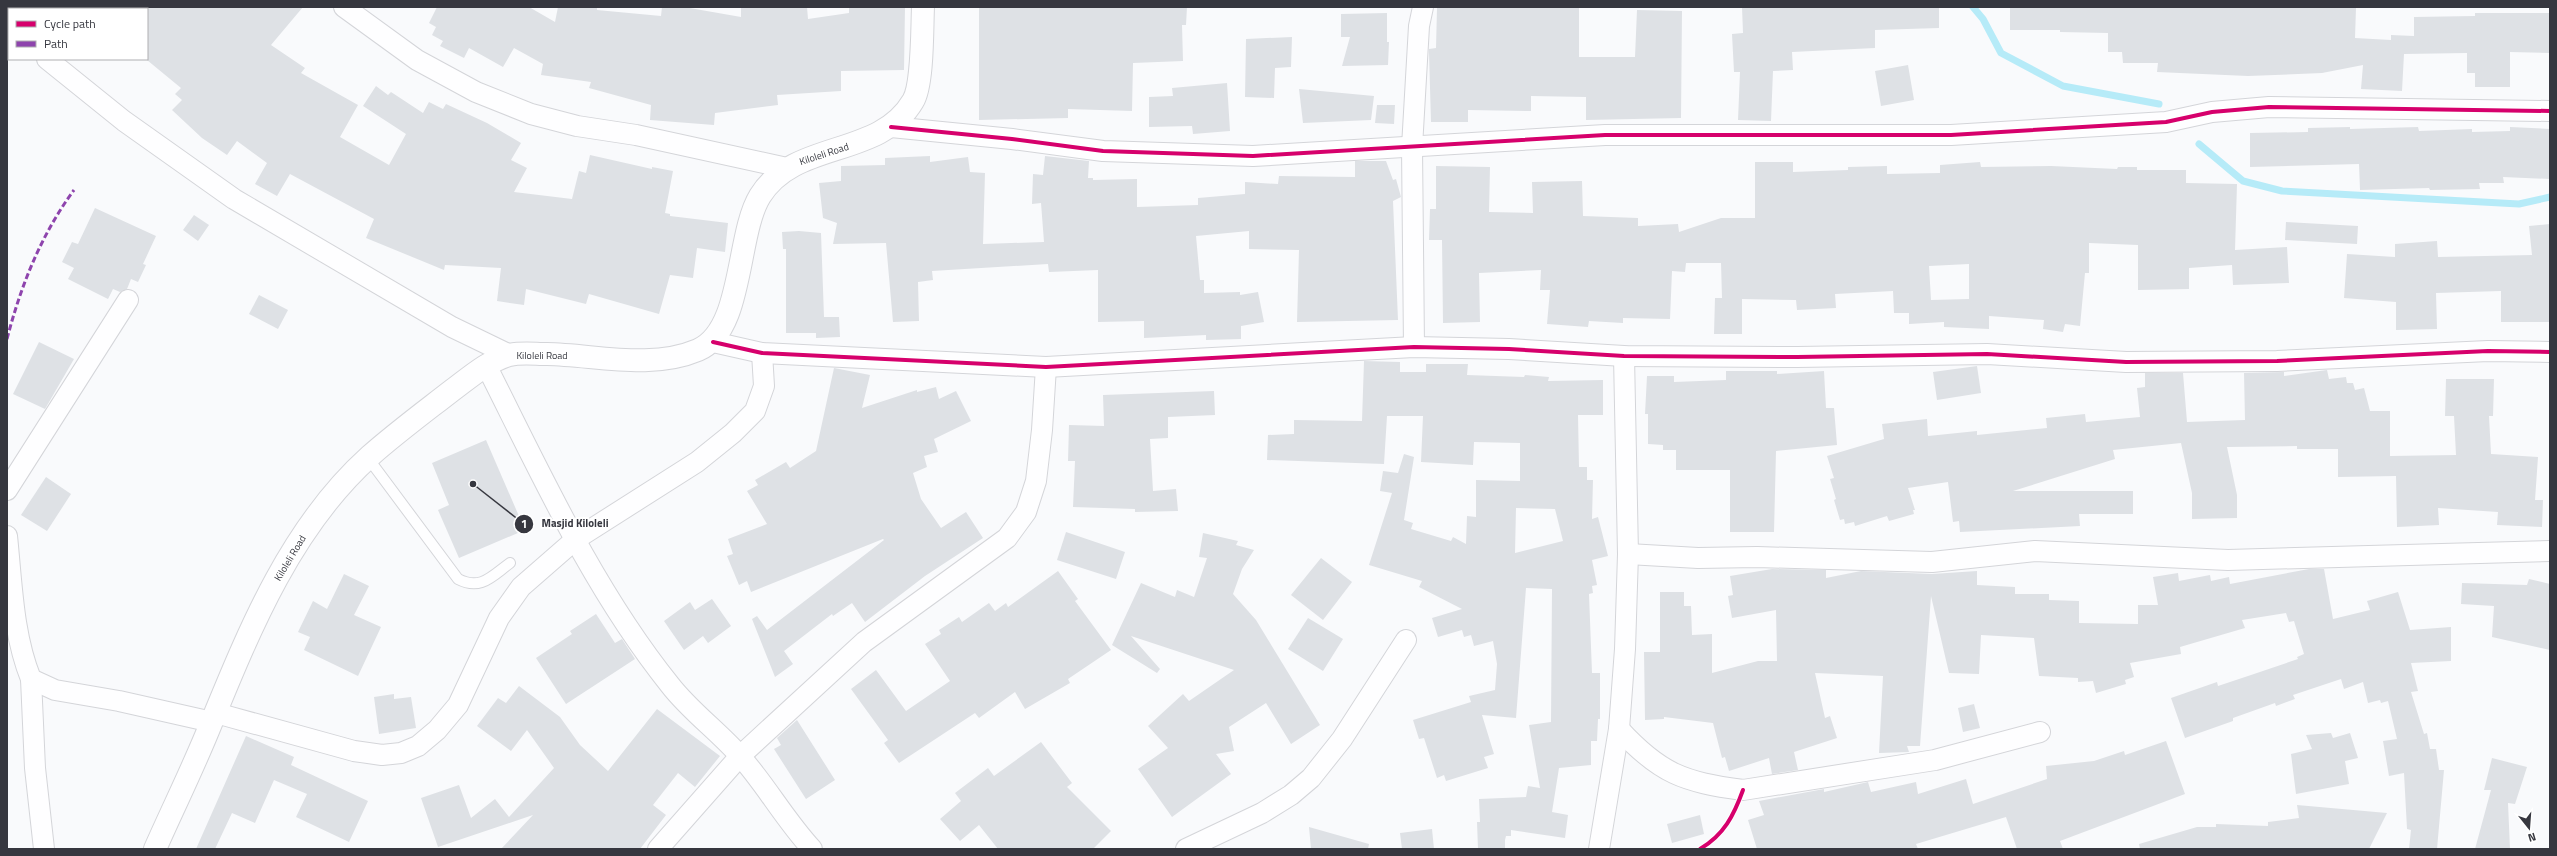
<svg xmlns="http://www.w3.org/2000/svg" width="2557" height="856" font-family="'Titillium Web',sans-serif">
<rect width="100%" height="100%" fill="#f9fafc"/>
<g fill="none" stroke-linecap="round" stroke-linejoin="round">
<!-- stream -->
<g stroke="#b6ebf8" stroke-width="7">
<polyline points="1973,7 1983,19 2001,53 2063,86 2159,104"/>
<polyline points="2199,144 2243,181 2282,191 2519,204 2550,197"/>
</g>
</g>
<!-- building -->
<g fill="#dee1e5" fill-rule="evenodd">
<polygon points="147,7 303,7 271,45 305,68 301,73 358,105 340,137 389,165 406,134 363,106 376,86 388,95 391,92 423,113 429,102 443,109 446,104 487,123 521,143 511,160 527,168 514,192 572,199 579,171 586,173 590,155 652,169 652,167 673,171 665,213 670,214 670,216 728,223 725,252 697,248 693,278 670,275 659,314 589,294 586,304 526,289 524,305 497,301 501,268 445,265 444,270 366,238 374,219 290,174 277,196 255,184 267,163 237,141 227,155 202,138 172,110 182,100 175,94 181,88 147,60"/>
<polygon points="437,7 529,7 555,22 558,7 597,7 597,10 661,16 662,7 684,7 741,17 741,7 807,7 808,19 849,13 849,7 905,7 904,70 841,71 841,91 777,95 778,105 715,113 714,125 650,120 651,105 589,88 591,82 541,75 543,64 514,48 503,67 469,48 464,58 440,46 443,41 432,35 436,27 429,23"/>
<polygon points="979,7 1187,7 1186,25 1182,25 1183,61 1133,63 1132,111 1068,109 1068,118 979,120"/>
<polygon points="1742,7 1939,7 1939,28 1875,30 1875,48 1792,52 1793,70 1773,71 1771,121 1738,120 1740,72 1734,72 1732,34 1743,33"/>
<polygon points="2010,7 2356,8 2355,38 2391,40 2391,35 2414,36 2414,17 2475,16 2475,13 2550,13 2550,53 2510,52 2510,87 2475,87 2475,73 2467,73 2467,53 2404,54 2402,91 2361,89 2363,65 2322,73 2248,76 2157,72 2158,63 2123,63 2122,52 2108,52 2108,33 2060,32 2060,30 2010,30"/>
<polygon points="1437,8 1579,8 1579,57 1635,57 1637,10 1682,11 1681,118 1586,120 1586,97 1531,96 1531,111 1468,110 1468,122 1431,122 1429,53 1429,49 1436,48"/>
<polygon points="1387,13 1387,42 1389,42 1388,65 1342,66 1350,37 1341,37 1341,14"/>
<polygon points="1292,37 1291,67 1275,68 1274,98 1245,97 1246,39"/>
<polygon points="1908,65 1914,100 1881,106 1875,71"/>
<polygon points="1227,83 1230,131 1193,134 1192,126 1149,127 1149,97 1173,96 1172,88"/>
<polygon points="1299,89 1374,96 1371,120 1303,123"/>
<polygon points="1377,105 1395,105 1394,124 1375,123"/>
<polygon points="2350,127 2350,129 2418,127 2419,131 2472,129 2472,132 2510,131 2510,127 2550,129 2550,179 2503,177 2504,183 2479,183 2480,189 2430,190 2429,188 2360,190 2359,164 2250,167 2250,133 2308,132 2308,128"/>
<polygon points="930,156 930,162 968,157 970,172 985,173 983,244 1044,242 1041,203 1032,204 1033,174 1043,175 1045,156 1089,161 1088,178 1093,178 1093,180 1137,179 1137,207 1198,205 1198,198 1245,194 1245,182 1278,184 1279,176 1355,177 1355,161 1386,161 1393,180 1396,179 1401,197 1393,201 1398,320 1297,322 1299,250 1249,249 1249,231 1196,236 1200,280 1204,280 1204,293 1240,292 1240,295 1258,292 1264,322 1241,326 1241,339 1206,340 1206,335 1144,338 1144,321 1098,322 1098,270 1049,272 1048,264 932,271 933,280 918,282 919,321 893,322 886,243 833,244 837,223 823,218 819,183 841,181 841,166 885,165 885,158"/>
<path d="M1755,162H1793V172L1848,170V167L1887,166V174L1940,173V165L1980,162L1981,167L2051,166L2117,169L2118,167H2137V170H2186V183L2237,184L2235,250L2287,247L2289,283L2233,285L2232,265L2189,268V289L2138,290V245L2089,243V273H2085L2080,326L2065,324L2063,332L2043,329L2044,320L1989,316V329L1944,327V322L1909,324V313H1894L1893,291L1835,294L1836,308L1797,310L1796,300L1742,299V334H1714L1715,298H1722L1721,263H1686L1685,272L1672,271L1670,319L1623,318V323L1589,321L1588,327L1547,324L1550,290H1540L1541,270L1479,273L1480,322L1443,323L1442,240H1429L1430,209H1436V166L1490,167L1489,212L1533,213L1532,182L1582,181L1583,216L1638,218V226L1678,224L1679,232L1721,218H1755ZM1969,264V299L1931,300L1929,266Z"/>
<polygon points="95,208 156,236 143,264 146,265 138,282 131,279 127,289 120,292 113,289 108,299 68,279 74,268 62,262 72,242 78,244"/>
<polygon points="194,215 209,225 198,241 183,230"/>
<polygon points="2286,222 2358,226 2357,244 2285,240"/>
<polygon points="2550,224 2550,322 2501,322 2501,291 2436,293 2437,329 2396,330 2396,302 2344,298 2347,254 2395,257 2395,244 2437,241 2438,257 2532,255 2529,226"/>
<polygon points="799,231 821,233 824,317 839,317 840,337 816,338 816,333 786,333 786,249 783,249 782,232"/>
<polygon points="259,295 288,310 278,329 249,314"/>
<polygon points="39,342 74,359 45,409 13,394"/>
<path d="M1364,361L1400,362V372H1426V364H1468L1467,375L1524,377L1525,375L1549,377L1548,381L1603,380V415H1578L1579,467H1587V480H1593L1592,519L1598,517L1608,556L1592,560L1597,585L1592,586L1593,593L1589,594L1592,673H1600V719H1598L1597,741H1591V765L1559,768L1552,812L1568,815L1565,838L1511,830V836H1506L1505,840V849H1478L1477,822H1480L1479,799L1526,797L1528,786L1540,788L1529,725L1551,722L1552,589L1526,588L1516,718L1482,715L1494,754L1484,757L1488,768L1446,781L1444,775L1437,778L1424,738L1419,739L1413,720L1471,702L1469,696L1495,690L1497,664L1493,641L1474,646L1471,635L1464,637L1462,630L1438,637L1432,618L1462,609L1419,587L1422,581L1369,565L1392,493L1380,491L1383,471L1398,473L1404,454L1414,457L1404,520L1413,523L1411,529L1451,541L1453,537L1466,544L1467,516L1476,517V480L1520,481V443L1474,442L1473,465L1421,462L1423,416H1387L1384,464L1267,460L1268,435L1294,434V420L1362,421ZM1516,508L1555,509L1563,541L1515,553Z"/>
<polygon points="1977,366 1981,393 1937,400 1933,372"/>
<polygon points="834,368 870,375 862,408 917,390 917,392 936,387 939,399 956,391 971,421 934,439 938,452 924,456 927,467 913,473 921,499 941,528 966,512 983,538 925,576 865,622 852,603 833,616 832,614 784,651 793,664 775,677 752,619 757,616 767,630 884,540 883,539 751,592 747,581 739,585 727,556 733,554 728,539 767,524 747,491 758,485 755,480 786,462 790,468 816,451"/>
<polygon points="2327,370 2329,379 2346,377 2347,383 2353,383 2355,390 2364,388 2370,411 2390,411 2390,456 2456,455 2454,416 2445,416 2446,379 2494,379 2493,416 2489,416 2491,454 2538,457 2535,500 2543,500 2542,527 2497,525 2498,512 2438,508 2439,525 2397,527 2396,476 2338,477 2338,449 2297,449 2297,446 2227,447 2237,495 2237,518 2192,519 2192,493 2181,443 2113,450 2115,459 2013,491 2133,491 2133,514 2079,514 2080,526 1960,532 1959,521 1953,522 1948,482 1908,488 1915,510 1913,510 1914,514 1889,521 1887,516 1855,526 1854,522 1845,524 1844,519 1840,520 1834,500 1836,499 1830,479 1834,478 1827,456 1884,439 1882,424 1927,419 1928,436 1977,431 1977,435 2047,428 2046,418 2085,414 2086,422 2140,417 2137,388 2145,387 2145,373 2183,373 2187,422 2245,420 2244,373 2284,372 2284,376"/>
<polygon points="1726,371 1777,371 1777,374 1824,371 1826,408 1834,408 1837,445 1776,451 1774,532 1730,532 1730,470 1676,470 1676,450 1663,450 1663,445 1648,444 1648,414 1645,414 1647,376 1674,376 1674,382 1726,380"/>
<polygon points="1214,391 1215,415 1168,417 1168,438 1150,439 1153,491 1176,489 1178,511 1135,512 1135,509 1073,507 1075,461 1068,461 1069,425 1104,426 1103,395"/>
<polygon points="486,440 525,530 459,558 438,510 449,505 432,463"/>
<polygon points="46,477 71,494 47,531 21,515"/>
<polygon points="1066,532 1125,552 1116,579 1057,560"/>
<polygon points="1203,533 1238,541 1236,545 1254,550 1242,569 1233,594 1256,620 1320,725 1291,744 1266,703 1229,727 1234,751 1216,754 1231,774 1172,817 1138,769 1168,748 1148,726 1183,694 1189,701 1234,670 1131,636 1160,669 1157,673 1112,645 1141,583 1175,597 1177,590 1194,597 1207,558 1199,557"/>
<polygon points="1321,558 1352,582 1323,620 1291,595"/>
<polygon points="1772,569 1826,570 1826,578 1861,571 1932,574 1977,571 1977,585 2015,587 2015,594 2049,594 2049,600 2079,601 2079,623 2138,624 2138,605 2158,605 2153,577 2178,573 2179,581 2210,575 2211,581 2229,577 2230,584 2309,569 2324,569 2333,619 2370,610 2367,601 2398,592 2410,630 2451,627 2451,661 2411,663 2418,691 2411,692 2424,734 2427,733 2430,749 2436,749 2439,770 2444,770 2437,849 2409,849 2411,830 2407,829 2404,773 2389,776 2383,741 2397,739 2388,701 2381,703 2380,700 2368,703 2363,682 2344,689 2341,679 2293,695 2295,699 2276,706 2275,703 2233,718 2233,721 2185,738 2171,698 2217,682 2218,686 2251,675 2298,659 2297,657 2304,654 2294,621 2289,622 2286,613 2242,620 2245,628 2180,647 2181,654 2130,663 2134,677 2125,680 2126,684 2096,693 2093,681 2078,682 2078,678 2039,676 2034,638 1981,635 1979,674 1949,673 1931,596 1920,746 1907,746 1909,752 1879,753 1883,676 1815,673 1825,718 1830,716 1837,738 1794,752 1798,770 1772,774 1769,758 1729,771 1725,757 1722,758 1713,723 1664,717 1664,719 1645,720 1644,652 1660,652 1660,592 1684,592 1684,606 1691,606 1692,635 1712,634 1712,673 1758,661 1777,661 1776,610 1732,618 1728,596 1733,595 1730,576"/>
<polygon points="1058,571 1078,599 1075,601 1111,650 1068,679 1070,683 1025,709 1015,692 979,718 975,713 899,763 884,743 888,740 851,689 876,670 906,711 950,681 925,644 941,634 939,630 959,617 962,622 989,603 995,611 1006,603 1008,607"/>
<polygon points="344,574 369,586 354,615 381,627 358,676 304,650 310,637 298,632 313,601 327,609"/>
<polygon points="2529,579 2550,584 2550,650 2492,637 2494,606 2461,604 2462,583 2527,585"/>
<polygon points="712,599 731,626 708,643 703,636 684,650 664,621 690,602 695,610"/>
<polygon points="596,614 615,643 622,639 635,659 566,704 536,658 572,634 570,631"/>
<polygon points="1308,618 1343,639 1323,671 1288,649"/>
<polygon points="519,686 560,717 580,745 608,771 657,709 720,756 695,787 678,773 653,805 666,815 640,849 501,849 533,815 438,847 421,798 459,785 471,818 495,799 509,817 554,768 527,730 511,751 477,726 498,698 506,703"/>
<polygon points="394,694 394,699 411,697 416,728 379,734 374,697"/>
<polygon points="1974,704 1980,728 1963,732 1958,708"/>
<polygon points="797,720 835,780 806,799 774,749 781,745 777,738"/>
<polygon points="2331,733 2333,738 2350,733 2358,758 2345,761 2349,784 2296,794 2291,754 2312,749 2306,735"/>
<polygon points="246,736 294,757 291,765 368,801 349,842 296,817 307,794 274,780 255,823 232,813 215,849 196,849"/>
<polygon points="2166,741 2185,794 2060,841 2063,849 2017,849 2006,817 1916,844 1918,849 1757,849 1748,820 1764,815 1759,801 1824,789 1824,792 1868,782 1871,792 1916,782 1918,794 1966,779 1973,804 2047,779 2046,766 2094,761 2124,751 2125,755"/>
<polygon points="1041,742 1072,783 1067,787 1111,831 1093,849 998,849 979,825 960,841 940,819 961,801 955,793 988,768 994,776"/>
<polygon points="2492,758 2527,767 2515,804 2508,803 2510,849 2475,849 2491,790 2484,790"/>
<polygon points="2297,805 2387,813 2369,849 2140,849 2139,844 2197,827 2216,827 2216,824 2268,826 2268,822 2299,818"/>
<polygon points="1700,815 1704,834 1672,843 1667,824"/>
<polygon points="1309,827 1369,844 1368,849 1311,849"/>
<polygon points="1432,829 1434,849 1402,849 1400,833"/>
</g>
<g fill="none" stroke-linecap="round" stroke-linejoin="round">
<!-- service casing -->
<g stroke="#d4d5d9" stroke-width="12">
<path id="service" d="M368,458L458,579C481,591 492,576 510,563"/>
</g>
<!-- minor casing -->
<g stroke="#d4d5d9" stroke-width="22">
<g id="minor">
<polyline points="344,7 417,60 476,92 531,114 577,126 636,135 787,168"/>
<polyline points="7,29 9,31"/>
<polyline points="47,59 124,121 234,199 452,327 510,355"/>
<polyline points="891,127 1012,139 1103,151 1253,156 1605,135 1951,135 2166,122 2212,112 2269,107 2550,111"/>
<polyline points="713,342 762,353 1046,367 1414,347 1509,349 1624,356 1797,357 1987,354 2126,362 2277,361 2488,351 2550,352"/>
<polyline points="1414,347 1412,147 1419,26 1423,7"/>
<path d="M486,365C541,474 593,589 670,685C690,711 718,731 740,756C766,785 785,820 812,849"/>
<polyline points="7,490 128,300"/>
<path d="M7,536C12,584 13,635 31,679L55,690L119,701L212,722"/>
<polyline points="1628,554 1698,558 1757,557 1932,562 2035,551 2228,560 2550,551"/>
<polyline points="31,679 35,768 44,849"/>
<polyline points="216,713 354,751 382,755 401,753 418,746 437,730 458,705 499,618 521,587 576,539 697,462 733,433 755,411 764,386 762,353"/>
<path d="M1619,729C1660,774 1684,782 1743,790L1935,760L2040,732"/>
<polyline points="658,849 740,756 864,642 1007,538 1026,512 1036,481 1042,430 1046,367"/>
<polyline points="1186,849 1262,813 1291,795 1311,778 1342,739 1406,640"/>
<polyline points="1599,849 1619,729 1625,649 1628,554 1624,356"/>
</g>
</g>
<!-- secondary casing -->
<g stroke="#d4d5d9" stroke-width="24">
<path id="secondary" d="M155,849C174,806 195,764 212,721C251,626 292,526 370,456C396,433 423,413 450,392C468,379 486,362 509,355C521,352 535,354 547,354C596,355 651,370 698,350C744,330 736,235 760,196C795,139 879,159 913,101C923,85 922,28 923,7"/>
</g>
<!-- service -->
<use href="#service" stroke="#fefeff" stroke-width="10"/>
<!-- minor -->
<use href="#minor" stroke="#fefeff" stroke-width="20"/>
<!-- secondary -->
<use href="#secondary" stroke="#fefeff" stroke-width="22"/>
<!-- quiet -->
<path stroke="#8e44ad" stroke-width="3" stroke-dasharray="6 3" stroke-linecap="butt" d="M7,339C21,285 41,235 74,190"/>
<!-- cycleway casing -->
<g stroke="#fff" stroke-width="6">
<g id="cycleway">
<polyline points="891,127 1012,139 1103,151 1253,156 1605,135 1951,135 2166,122 2212,112 2269,107 2550,111"/>
<polyline points="713,342 762,353 1046,367 1414,347 1509,349 1624,356 1797,357 1987,354 2126,362 2277,361 2488,351 2550,352"/>
<path d="M1700,849C1724,835 1734,815 1743,790"/>
</g>
</g>
<!-- cycleway -->
<use href="#cycleway" stroke="#d6006c" stroke-width="4"/>
</g>
<g text-anchor="middle" dominant-baseline="central" stroke-width="4" stroke-linejoin="round" paint-order="stroke">
<!-- street labels -->
<g font-size="10" fill="#36373f" stroke="#fff">
<text transform="translate(824 154) rotate(-18)">Kiloleli Road</text>
<text x="542" y="355">Kiloleli Road</text>
<text transform="translate(290 558) rotate(-59)">Kiloleli Road</text>
</g>
</g>
<!-- callouts -->
<path fill="none" stroke="#36373f" stroke-width="1.5" d="M473 484L524 524"/>
<g fill="#36373f" stroke="#fff" stroke-width="1.5">
<circle cx="473" cy="484" r="4"/>
<circle cx="524" cy="524" r="10"/>
</g>
<g font-size="12" text-anchor="middle" font-weight="bold" fill="#fff">
<text x="524" y="528">1</text>
</g>
<g font-size="11" text-anchor="middle" font-weight="bold" fill="#36373f" stroke="#fff" stroke-width="4" stroke-linejoin="round" paint-order="stroke">
<text x="575" y="527">Masjid Kiloleli</text>
</g>
<!-- border -->
<rect width="2557" height="856" fill="none" stroke="#36373f" stroke-width="16"/>
<!-- legend -->
<rect x="8" y="8" width="140" height="52" fill="#ffffff" stroke="#afafb2"/>
<rect x="16" y="21" width="20" height="6" fill="#d6006c" stroke="#afafb2"/>
<text x="44" y="28" font-size="12" fill="#36373f">Cycle path</text>
<rect x="16" y="41" width="20" height="6" fill="#8e44ad" stroke="#afafb2"/>
<text x="44" y="48" font-size="12" fill="#36373f">Path</text>
<!-- north arrow -->
<g transform="translate(2529 828) rotate(163)" stroke="#ffffff" stroke-width="3" paint-order="stroke">
<path d="M0-3L7 15L0 10L-7 15Z" fill="#36373f"/>
<text y="-6" font-size="11" font-weight="bold" text-anchor="middle" fill="#36373f">N</text>
</g>
</svg>
